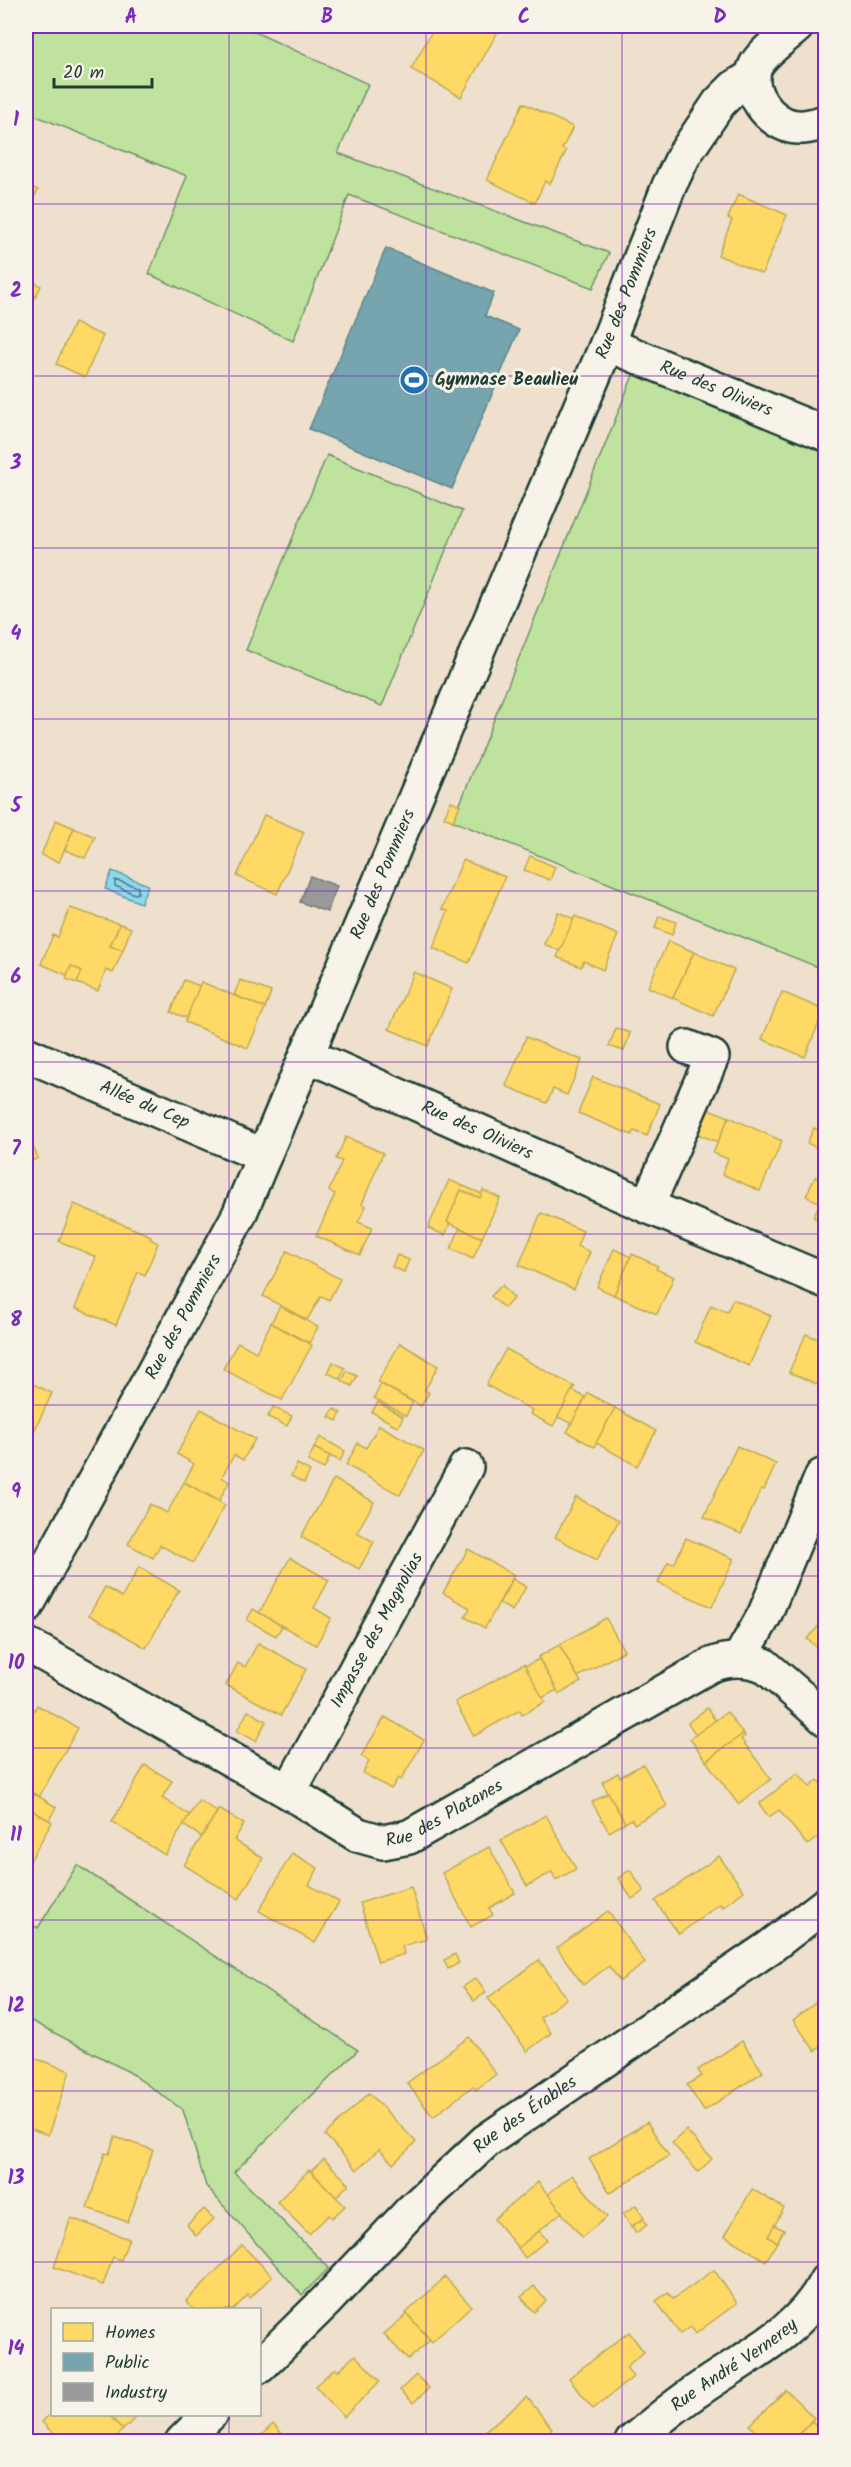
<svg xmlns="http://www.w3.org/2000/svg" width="851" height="2467" font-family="Kalam,sans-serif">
<rect width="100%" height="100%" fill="#eee0cc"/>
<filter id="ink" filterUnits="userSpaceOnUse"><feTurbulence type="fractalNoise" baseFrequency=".0167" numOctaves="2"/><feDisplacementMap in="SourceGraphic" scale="12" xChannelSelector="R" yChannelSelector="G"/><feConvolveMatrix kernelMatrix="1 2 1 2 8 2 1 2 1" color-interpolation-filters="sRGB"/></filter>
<g filter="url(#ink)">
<!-- green -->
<g fill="#bfe39e" stroke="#6f9069" stroke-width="1.5">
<polygon points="26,26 242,26 368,84 338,153 609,253 593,288 349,195 293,341 149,274 187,176 26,112"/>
<polygon points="634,373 825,450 825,970 453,821"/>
<polygon points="327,455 462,511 382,706 246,650"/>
<polygon points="77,1865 358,2050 234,2172 329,2268 302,2295 206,2186 183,2110 129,2072 26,2018 26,1921 38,1928"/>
</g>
<!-- water -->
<polygon fill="#8dd8ed" stroke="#619aa3" stroke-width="1.5" points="112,871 148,885 141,903 105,889"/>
<!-- homes -->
<g fill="#ffd966" stroke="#bcaa57" stroke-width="1.5">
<polygon points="435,26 501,26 461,97 411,69"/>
<polygon points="523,103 573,127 562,149 566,151 550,184 545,181 535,203 487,180"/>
<polygon points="26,184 38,190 26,213"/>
<polygon points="738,194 787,215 762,274 718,255 732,220 728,218"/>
<polygon points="26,278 41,286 26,315"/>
<polygon points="74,323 103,336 85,377 56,364"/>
<polygon points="451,801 460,805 453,821 444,817"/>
<polygon points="264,815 304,832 277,894 237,876"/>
<polygon points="56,820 74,828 59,862 41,855"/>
<polygon points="74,828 95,837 85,858 65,850"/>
<polygon points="530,856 555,867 550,880 524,870"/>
<polygon points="463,860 505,877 469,963 433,948 448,911 442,909"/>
<polygon points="70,908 120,924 110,946 123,950 113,973 106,970 98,991 77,983 82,971 71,966 67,975 41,964 53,935 58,937"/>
<polygon points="558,912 574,919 560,951 544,944"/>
<polygon points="575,916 618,935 603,970 584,961 581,967 557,957"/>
<polygon points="659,916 676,922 672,935 655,928"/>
<polygon points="120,924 131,928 123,950 110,946"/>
<polygon points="668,941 694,952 673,998 648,987"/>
<polygon points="694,952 734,970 713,1016 673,998"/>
<polygon points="71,966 82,971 77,983 66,979"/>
<polygon points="414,972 452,989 428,1046 389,1029"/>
<polygon points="184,980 200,986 187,1018 171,1012"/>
<polygon points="240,980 271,992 265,1008 234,995"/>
<polygon points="201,982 265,1008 248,1048 185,1022"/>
<polygon points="782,992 824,1010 805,1057 762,1039"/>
<polygon points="616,1028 630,1033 624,1051 609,1046"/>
<polygon points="526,1037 582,1060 567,1095 553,1089 547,1103 506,1086"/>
<polygon points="593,1077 660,1104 647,1136 634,1131 632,1135 578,1113"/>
<polygon points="706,1108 729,1117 718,1142 695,1133"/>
<polygon points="729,1117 782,1141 760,1191 722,1174 728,1159 713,1153"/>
<polygon points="814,1128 826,1133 821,1150 807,1143"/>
<polygon points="26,1131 38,1158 26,1164"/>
<polygon points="346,1137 383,1153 362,1204 366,1206 358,1222 372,1228 360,1255 316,1236 335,1194 329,1191 342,1161 336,1159"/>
<polygon points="815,1177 826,1183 826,1191 820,1203 806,1196"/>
<polygon points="449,1180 482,1194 480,1198 461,1190 447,1222 450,1223 445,1235 428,1228"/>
<polygon points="461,1190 480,1198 483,1190 500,1198 482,1238 447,1222"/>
<polygon points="826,1191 826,1224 813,1217"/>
<polygon points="74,1204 151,1236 150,1239 158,1243 145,1275 138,1272 116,1325 75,1308 96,1257 59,1241"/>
<polygon points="541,1213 583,1231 577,1246 590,1252 574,1289 519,1265"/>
<polygon points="460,1228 482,1238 473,1259 451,1249"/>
<polygon points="614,1249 631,1257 614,1295 597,1287"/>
<polygon points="287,1251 340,1279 329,1300 321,1296 307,1320 263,1296"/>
<polygon points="632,1254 658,1266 656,1269 674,1277 657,1314 614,1295"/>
<polygon points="397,1255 409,1260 404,1272 392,1267"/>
<polygon points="502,1285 514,1298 504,1308 491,1296"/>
<polygon points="733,1299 771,1316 749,1366 695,1342 711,1305 727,1312"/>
<polygon points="280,1306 318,1327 309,1343 271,1323"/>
<polygon points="271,1323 312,1345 282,1400 223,1369 238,1342 256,1352"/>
<polygon points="806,1334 820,1340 822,1337 826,1338 826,1388 789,1372"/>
<polygon points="400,1343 438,1366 425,1390 429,1393 421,1406 378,1382"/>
<polygon points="506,1349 575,1387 553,1426 530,1414 532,1410 486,1385"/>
<polygon points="333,1362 345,1368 340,1379 328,1373"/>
<polygon points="347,1371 357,1376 352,1386 342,1381"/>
<polygon points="33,1384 52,1393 32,1436 26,1433 26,1389 30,1391"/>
<polygon points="381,1384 413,1402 406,1416 374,1398"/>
<polygon points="572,1390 586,1398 572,1424 558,1417"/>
<polygon points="588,1393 615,1408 594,1447 567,1432"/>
<polygon points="378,1402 403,1417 398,1427 372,1412"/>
<polygon points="273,1407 292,1416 287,1426 268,1417"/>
<polygon points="615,1408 656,1431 637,1466 596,1443"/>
<polygon points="201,1409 255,1439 243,1460 234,1455 222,1477 229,1482 219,1501 184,1482 194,1464 177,1454"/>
<polygon points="334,1409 341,1413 337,1421 329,1417"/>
<polygon points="379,1425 424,1450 400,1495 346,1465 358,1443 366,1448"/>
<polygon points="320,1437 345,1451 340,1461 314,1448"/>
<polygon points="737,1446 776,1464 764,1490 761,1489 741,1534 704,1517"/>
<polygon points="314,1448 330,1456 324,1469 308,1461"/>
<polygon points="297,1464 310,1471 304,1483 291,1476"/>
<polygon points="334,1479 374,1502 357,1532 374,1542 359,1569 301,1537"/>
<polygon points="184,1482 225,1505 193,1563 160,1545 153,1558 128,1544 150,1504 167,1513"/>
<polygon points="576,1497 619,1520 597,1560 555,1537"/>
<polygon points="686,1538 734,1559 712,1607 658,1583 668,1562 674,1564"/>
<polygon points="468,1549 514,1575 485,1628 465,1617 470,1608 443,1593"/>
<polygon points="290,1558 329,1580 314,1608 331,1618 316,1645 259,1613"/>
<polygon points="139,1567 179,1590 146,1648 89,1615 105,1587 122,1597"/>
<polygon points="513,1579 526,1587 512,1611 499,1603"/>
<polygon points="253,1609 282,1626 276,1636 247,1620"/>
<polygon points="606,1618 624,1651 578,1677 559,1645"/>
<polygon points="826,1618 826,1655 807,1639"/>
<polygon points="258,1643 306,1669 281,1715 226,1685 238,1663 245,1667"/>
<polygon points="559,1645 581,1682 559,1694 538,1657"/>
<polygon points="539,1659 557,1690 542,1698 525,1666"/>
<polygon points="524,1664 545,1702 522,1715 520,1710 474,1736 455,1702"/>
<polygon points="37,1705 78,1728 39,1797 26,1789 26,1725"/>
<polygon points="707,1708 716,1721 696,1735 688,1723"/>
<polygon points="248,1711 266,1721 256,1741 237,1731"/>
<polygon points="727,1712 743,1734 706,1761 690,1739"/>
<polygon points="385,1717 424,1740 401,1780 398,1778 391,1789 363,1773 369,1761 361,1756"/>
<polygon points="743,1734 745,1736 741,1739 771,1779 738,1804 706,1761"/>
<polygon points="643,1764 667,1806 634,1824 632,1819 625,1823 602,1782 618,1773 620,1777"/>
<polygon points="145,1765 172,1781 162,1798 190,1815 165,1855 112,1822"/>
<polygon points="798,1773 810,1787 818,1780 826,1790 826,1831 807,1845 779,1810 769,1817 759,1804"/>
<polygon points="608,1793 625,1823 609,1832 592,1802"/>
<polygon points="35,1794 56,1807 49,1820 27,1808"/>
<polygon points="199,1800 217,1812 202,1837 183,1825"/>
<polygon points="26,1807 52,1822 26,1868"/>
<polygon points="219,1809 244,1824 234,1840 263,1858 239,1899 184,1865"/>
<polygon points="546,1815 576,1869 556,1880 552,1872 527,1886 501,1840"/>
<polygon points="489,1847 515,1893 489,1908 493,1915 471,1927 442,1873"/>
<polygon points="292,1853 318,1868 309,1885 339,1902 315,1943 259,1911"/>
<polygon points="719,1856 744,1891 723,1907 720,1904 679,1934 655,1901"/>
<polygon points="630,1870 644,1891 632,1899 618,1878"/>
<polygon points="411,1887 427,1939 402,1946 404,1954 378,1962 360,1903"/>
<polygon points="608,1911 645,1963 620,1981 609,1966 583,1985 557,1948"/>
<polygon points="455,1954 459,1963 448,1969 444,1960"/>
<polygon points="539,1960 567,1998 540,2018 551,2033 527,2051 488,1998"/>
<polygon points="476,1978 486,1992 474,2001 463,1987"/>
<polygon points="826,1995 826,2043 815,2051 793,2020"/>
<polygon points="469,2037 496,2074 476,2090 473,2086 433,2117 407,2083"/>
<polygon points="742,2041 763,2072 704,2111 687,2085 702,2076 698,2070"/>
<polygon points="26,2055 70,2071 48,2135 26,2127"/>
<polygon points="369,2093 416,2142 393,2164 379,2149 357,2170 325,2135"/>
<polygon points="647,2122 669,2156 610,2193 589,2159"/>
<polygon points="686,2130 712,2159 698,2172 672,2143"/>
<polygon points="115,2137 153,2150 128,2222 87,2208 105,2153 109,2154"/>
<polygon points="324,2159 349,2184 336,2197 311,2171"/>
<polygon points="309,2170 345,2206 332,2218 329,2215 309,2234 277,2202"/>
<polygon points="572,2175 607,2217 582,2237 547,2195"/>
<polygon points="538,2182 562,2212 518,2248 494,2219"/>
<polygon points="752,2189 784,2208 768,2237 777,2242 766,2261 725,2236"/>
<polygon points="636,2205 644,2218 631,2227 623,2214"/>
<polygon points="204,2209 214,2219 196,2236 187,2225"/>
<polygon points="71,2218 129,2239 121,2260 113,2257 103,2285 54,2267"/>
<polygon points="643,2219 647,2225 636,2233 632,2226"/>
<polygon points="774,2225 784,2230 777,2242 768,2237"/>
<polygon points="539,2231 547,2240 525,2258 518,2248"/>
<polygon points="242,2245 272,2276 250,2298 248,2295 233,2310 194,2310 186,2301"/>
<polygon points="714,2270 737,2303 695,2334 690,2327 680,2334 656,2301 668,2293 673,2299"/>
<polygon points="445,2277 471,2306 432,2342 406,2313"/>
<polygon points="534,2286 546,2301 534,2312 521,2297"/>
<polygon points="407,2314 430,2340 408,2360 384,2334"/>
<polygon points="629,2332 644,2352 626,2367 633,2377 593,2409 569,2378"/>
<polygon points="355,2355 380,2381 344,2417 315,2386 335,2368 338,2371"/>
<polygon points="826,2359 826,2375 818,2367"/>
<polygon points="416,2375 429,2388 413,2403 400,2390"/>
<polygon points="786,2390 814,2418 791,2442 766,2442 750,2425"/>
<polygon points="527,2397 552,2429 536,2442 487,2442 481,2434"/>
<polygon points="52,2412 52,2414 108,2414 123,2430 111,2442 62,2442 42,2422"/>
<polygon points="108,2414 133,2414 136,2417 123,2430"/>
<polygon points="812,2421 822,2431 812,2442 791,2442"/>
<polygon points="273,2424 290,2442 255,2442"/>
</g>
<!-- public -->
<polygon fill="#76a5af" stroke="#5c868a" stroke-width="1.5" points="386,248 494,293 485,316 519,330 452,489 309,429"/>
<!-- industry -->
<polygon fill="#999" stroke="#747d7b" stroke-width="1.5" points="310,876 337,886 327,912 300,902"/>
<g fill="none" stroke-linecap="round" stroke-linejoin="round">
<!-- shore -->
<polygon stroke="#4b7b7e" stroke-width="1.5" points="115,880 138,887 138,893 135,894 115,886"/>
<!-- minor casing -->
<g stroke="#1f3d34" stroke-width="38">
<g id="minor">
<path d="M797,26C785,37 764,51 756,65C743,90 771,126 797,127C807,128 817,124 826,122"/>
<path id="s1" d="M607,344L826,434"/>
<path id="s2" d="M26,1054L264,1156"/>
<path id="s3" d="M307,1055L647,1206L826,1281"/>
<polyline points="647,1206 712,1057 687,1047"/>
<path id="s4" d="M26,1607L239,1215L607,344L669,186L684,155L719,103L735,87L753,76"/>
<path id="s5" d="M26,1644L289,1792L358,1835L383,1842L409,1837L711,1665C729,1658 746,1658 764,1665L826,1719"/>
<polyline points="739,1660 764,1616 822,1476"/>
<path id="s6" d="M289,1792L466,1467"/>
<path id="s7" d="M260,2366L326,2301L410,2212L486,2141L770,1947L826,1904"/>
<polyline points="182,2442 210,2414"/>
<path id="s8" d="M632,2442C654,2423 677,2404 701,2388C745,2357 801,2332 826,2281"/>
</g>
</g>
<!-- minor -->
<use href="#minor" stroke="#f7f3e8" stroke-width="33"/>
</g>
</g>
<!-- grid -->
<path fill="none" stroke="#7b2cbf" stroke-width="1.5" stroke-opacity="0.55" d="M229,26V2310M426,26V2442M622,26V2442M26,204H826M26,376H826M26,548H826M26,719H826M26,891H826M26,1062H826M26,1234H826M26,1405H826M26,1576H826M26,1748H826M26,1920H826M26,2091H826M26,2262H826M229,2414V2442"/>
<!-- icons -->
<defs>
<g id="stadium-disc" transform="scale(1.5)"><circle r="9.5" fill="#1f6fb2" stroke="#f7f3e8"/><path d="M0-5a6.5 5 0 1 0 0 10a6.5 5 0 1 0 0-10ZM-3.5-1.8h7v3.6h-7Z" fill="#fff"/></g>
</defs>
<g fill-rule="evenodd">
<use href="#stadium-disc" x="414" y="380"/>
</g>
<g text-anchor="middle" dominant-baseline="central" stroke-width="6" stroke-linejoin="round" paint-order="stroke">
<!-- street labels -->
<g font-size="18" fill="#1f3d34" stroke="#f7f3e8">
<text stroke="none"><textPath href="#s4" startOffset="1446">Rue des Pommiers</textPath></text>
<text stroke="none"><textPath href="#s1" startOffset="118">Rue des Oliviers</textPath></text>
<text stroke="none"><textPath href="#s4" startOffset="816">Rue des Pommiers</textPath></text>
<text stroke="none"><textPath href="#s2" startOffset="129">Allée du Cep</textPath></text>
<text stroke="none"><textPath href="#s3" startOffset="186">Rue des Oliviers</textPath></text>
<text stroke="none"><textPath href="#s4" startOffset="330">Rue des Pommiers</textPath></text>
<text stroke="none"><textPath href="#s6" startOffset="184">Impasse des Magnolias</textPath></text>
<text stroke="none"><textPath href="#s5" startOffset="477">Rue des Platanes</textPath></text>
<text stroke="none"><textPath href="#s7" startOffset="366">Rue des Érables</textPath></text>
<text stroke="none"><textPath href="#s8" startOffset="128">Rue André Vernerey</textPath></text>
</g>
<!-- poi labels -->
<g font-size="18" font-weight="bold" fill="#1f3d34" stroke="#f7f3e8" text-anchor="start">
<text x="435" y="380">Gymnase Beaulieu</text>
</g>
</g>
<!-- margin -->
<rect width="851" height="2467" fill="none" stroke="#f7f3e8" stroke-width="66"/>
<!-- legend -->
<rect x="51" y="2308" width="210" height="108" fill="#f7f3e8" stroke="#a1aaa0" stroke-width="1.5"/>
<rect x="63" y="2323" width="30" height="18" fill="#ffd966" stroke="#a1aaa0" stroke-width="1.5"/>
<text x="105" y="2338" font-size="18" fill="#1f3d34">Homes</text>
<rect x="63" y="2353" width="30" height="18" fill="#76a5af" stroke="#a1aaa0" stroke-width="1.5"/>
<text x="105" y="2368" font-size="18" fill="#1f3d34">Public</text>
<rect x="63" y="2383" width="30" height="18" fill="#999999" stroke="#a1aaa0" stroke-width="1.5"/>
<text x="105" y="2398" font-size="18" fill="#1f3d34">Industry</text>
<!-- scale -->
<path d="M54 78v9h98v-9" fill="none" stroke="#1f3d34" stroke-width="3"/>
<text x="63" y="78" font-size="18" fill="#1f3d34" stroke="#f7f3e8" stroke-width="4.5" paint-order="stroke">20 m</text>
<rect x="33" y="33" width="785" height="2401" fill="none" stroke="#7b2cbf" stroke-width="2"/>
<g font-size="20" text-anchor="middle" font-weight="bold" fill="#7b2cbf">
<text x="131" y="23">A</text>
<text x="327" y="23">B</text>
<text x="524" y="23">C</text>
<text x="720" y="23">D</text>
<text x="16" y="126">1</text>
<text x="16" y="297">2</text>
<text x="16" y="469">3</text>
<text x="16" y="640">4</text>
<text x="16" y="812">5</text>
<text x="16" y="983">6</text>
<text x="16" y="1155">7</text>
<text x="16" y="1326">8</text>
<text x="16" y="1498">9</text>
<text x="16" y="1669">10</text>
<text x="16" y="1841">11</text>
<text x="16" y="2012">12</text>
<text x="16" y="2184">13</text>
<text x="16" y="2355">14</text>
</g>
</svg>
